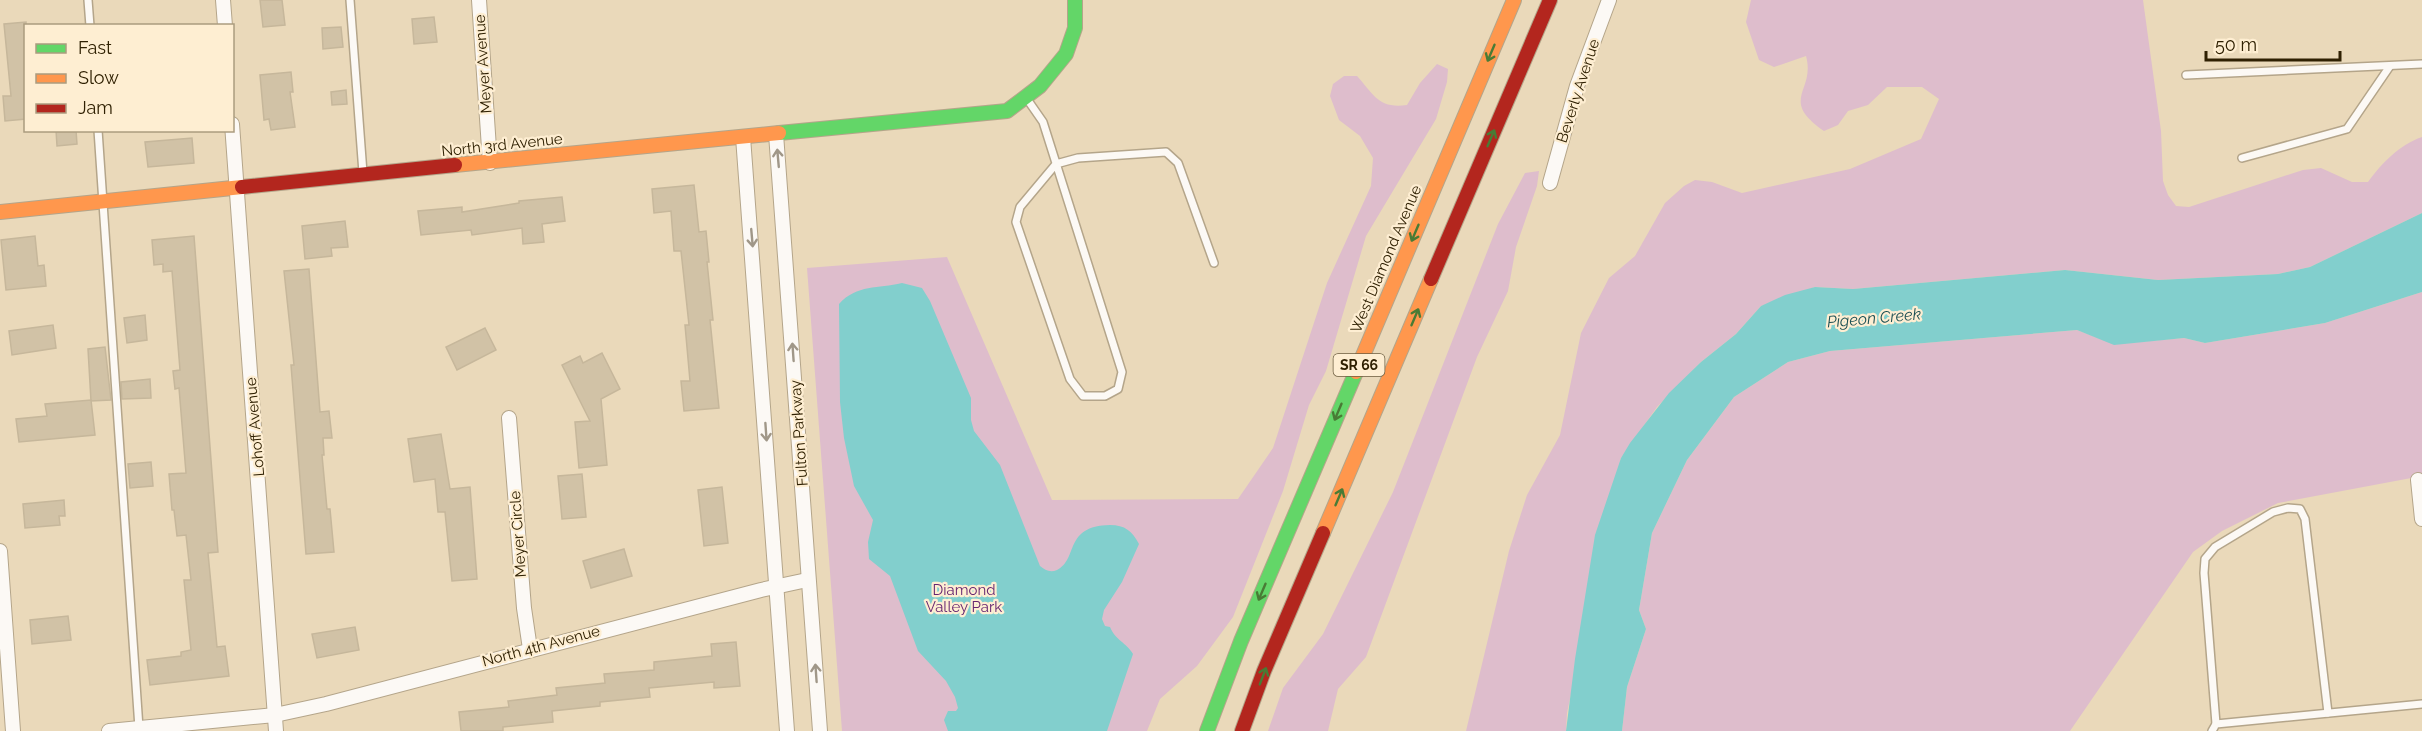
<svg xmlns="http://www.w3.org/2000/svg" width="2422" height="731" font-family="Raleway,sans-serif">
<rect width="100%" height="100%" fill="#ead9ba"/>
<!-- green -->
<g fill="#debdcc">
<path d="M1751,0H2143L2161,131L2163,181L2168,195L2176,206L2189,207L2303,170L2321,168L2352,182H2368C2382,163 2399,145 2422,137V213L2310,267L2278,274L2158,280L2065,270L1853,289L1815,287L1761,306L1736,334L1701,362L1657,407L1621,458L1567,713L1566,731H1466L1509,551L1527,495L1560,435L1581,333L1609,278L1635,256L1665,203L1684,186L1695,180L1712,182L1742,193L1850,169L1921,139L1939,99L1922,87H1887L1868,105L1848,111L1838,125L1824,131C1778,99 1816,92 1806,56L1774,67L1759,60L1746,22Z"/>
<path d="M1437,64L1448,69L1447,82L1436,119L1366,236L1326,371L1309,405L1283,491L1233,617L1197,666L1160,699L1147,731H842L807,268L947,257L1052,500L1238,499L1273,448L1327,283L1371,186L1373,158L1360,136L1339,120L1330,96L1333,84L1344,76H1357C1374,95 1379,109 1407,105L1420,83Z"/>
<polygon points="1539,171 1537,186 1516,247 1508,291 1477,357 1366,657 1338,689 1328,731 1268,731 1283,688 1323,634 1393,492 1498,224 1525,173"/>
<polygon points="2422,292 2422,476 2278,503 2222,531 2193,552 2070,731 1622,731 1627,687 1646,629 1639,610 1652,533 1687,460 1734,397 1788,362 1830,351 2077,330 2114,344 2184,338 2205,343 2325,323"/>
</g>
<!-- water -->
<g fill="#82cfcd">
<polygon points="2422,213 2422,292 2325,323 2205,343 2184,338 2114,345 2077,330 1830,351 1788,362 1734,397 1687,460 1652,533 1639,610 1646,629 1627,687 1622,731 1566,731 1575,659 1595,535 1621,458 1630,443 1669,393 1701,362 1736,334 1761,306 1785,295 1815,287 1853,289 2065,270 2158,280 2278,274 2310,267"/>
<path d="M902,283L922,288L930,301L971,398V420L974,431L1000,465L1040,566C1045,570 1050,573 1057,570C1079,559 1063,526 1110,525C1125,525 1132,531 1139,544L1122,582L1104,610L1102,619L1105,626L1110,627C1116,641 1126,642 1133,654L1107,731H948L944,720L948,711H956L958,708L955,697L946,681L918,651L890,576L869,559L868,542L873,520L854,486L844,438L840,402L839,304C857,284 878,289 902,283Z"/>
</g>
<!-- building -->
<g fill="#d1c2a6" stroke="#c6b79b" stroke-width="1.5">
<polygon points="260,0 282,0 285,25 263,27"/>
<polygon points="434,17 437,42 414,44 412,19"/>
<polygon points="26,22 26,119 5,121 3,96 11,96 4,24"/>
<polygon points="341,27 343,47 323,49 322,28"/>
<polygon points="291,72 293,92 290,92 295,127 271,130 269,119 264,120 260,75"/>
<polygon points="346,90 347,104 332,105 331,92"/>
<polygon points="56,130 76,130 77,144 57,146"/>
<polygon points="192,138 194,163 148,167 145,142"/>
<polygon points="694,185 699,232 706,231 709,262 707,262 713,320 710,320 719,408 684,411 681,381 690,381 685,325 689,325 681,251 674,251 671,211 654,213 652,189"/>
<polygon points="562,197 565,221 542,224 544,242 523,244 522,228 472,235 471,230 421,235 418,211 462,207 462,212 519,203 519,201"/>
<polygon points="345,221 348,247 331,248 332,256 305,259 302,226"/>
<polygon points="35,236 38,266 44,265 46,286 6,290 1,240"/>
<polygon points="194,236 218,552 208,553 217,647 225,646 229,676 150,685 147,660 181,656 181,652 191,650 184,580 191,580 186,535 177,536 174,510 172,510 169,474 186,473 179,388 175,389 173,371 180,370 172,271 163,272 163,264 154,265 152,240"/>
<polygon points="309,269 320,412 329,411 332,438 323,438 324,455 322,455 327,509 330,509 334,552 306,554 291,365 294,365 284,271"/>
<polygon points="145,315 147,340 127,343 124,318"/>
<polygon points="53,325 56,348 12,355 9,331"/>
<polygon points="485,328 496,350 457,370 446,347"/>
<polygon points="105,347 111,400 91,401 88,349"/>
<polygon points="602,353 620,389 601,399 607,465 579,468 575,422 590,421 562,365 580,356 583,363"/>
<polygon points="150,379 151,398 122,399 121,382"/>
<polygon points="91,400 95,435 19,442 16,419 47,416 45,404"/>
<polygon points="441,434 450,489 470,487 477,579 452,581 445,512 438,512 435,479 414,482 408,439"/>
<polygon points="151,462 153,486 130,488 128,464"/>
<polygon points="582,474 586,517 562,519 558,476"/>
<polygon points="722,487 728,543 704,546 698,490"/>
<polygon points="64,500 65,516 59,516 60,525 25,528 23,504"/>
<polygon points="624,549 632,576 591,588 583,561"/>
<polygon points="68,616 71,640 32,644 30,620"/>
<polygon points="355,627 359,650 317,658 312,634"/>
<polygon points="736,642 740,686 714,688 714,682 649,688 650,697 600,702 600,706 552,711 553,722 503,727 503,731 461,731 459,712 509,707 508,701 557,695 556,688 605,683 604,674 654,670 654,662 712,656 711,644"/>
</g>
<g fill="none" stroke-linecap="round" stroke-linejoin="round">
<!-- lane casing -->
<g stroke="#b4a58a" stroke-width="10">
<g id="lane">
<polyline points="88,0 90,26"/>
<polyline points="350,0 363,173"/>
<polyline points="2186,75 2422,64"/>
<polyline points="1027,99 1043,122 1122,372 1118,389 1105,396 1083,396 1070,379 1016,222 1020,207 1056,164 1078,158 1166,152 1178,163 1214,263"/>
<polyline points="98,130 139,728"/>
<polyline points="2242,158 2347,129 2390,66"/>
<polyline points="2216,724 2204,573 2205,559 2215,547 2273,512 2288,508 2300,509 2305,519 2328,713"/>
<polyline points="2212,731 2216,724 2422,704"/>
</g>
</g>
<!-- street casing -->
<g stroke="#b4a58a" stroke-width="16">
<g id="street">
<polyline points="223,0 225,26"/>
<polyline points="479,0 490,163"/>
<polyline points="232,124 276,731"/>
<polyline points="776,134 820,731"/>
<polyline points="743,137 787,731"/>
<polyline points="1550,183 1577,86 1609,0"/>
<polyline points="509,418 524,608 530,649"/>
<polyline points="2418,480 2422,519"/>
<polyline points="0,551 13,731"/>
<polyline points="109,731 275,715 326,704 761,590 807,580"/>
</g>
</g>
<!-- fast casing -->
<g stroke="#b4a58a" stroke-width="16">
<g id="fast">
<polyline points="779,133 1007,111 1040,86 1066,54 1075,28 1075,0"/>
<polyline points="1207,731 1241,641 1356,372"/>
</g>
</g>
<!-- slow casing -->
<g stroke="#b4a58a" stroke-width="16">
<g id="slow">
<polyline points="455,165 779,133"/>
<polyline points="0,212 242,187"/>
<polyline points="1356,372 1514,0"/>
<polyline points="1323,533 1431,279"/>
</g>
</g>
<!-- jam casing -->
<g stroke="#b4a58a" stroke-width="16">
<g id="jam">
<polyline points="242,187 455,165"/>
<polyline points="1431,279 1550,0"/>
<polyline points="1242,731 1264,671 1323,533"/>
</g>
</g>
<!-- lane -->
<use href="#lane" stroke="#fcf9f5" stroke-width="7"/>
<!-- street -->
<use href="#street" stroke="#fcf9f5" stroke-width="14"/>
<!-- fast -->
<use href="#fast" stroke="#63d668" stroke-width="14"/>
<!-- slow -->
<use href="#slow" stroke="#ff974d" stroke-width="14"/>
<!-- jam -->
<use href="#jam" stroke="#b3261e" stroke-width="14"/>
</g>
<!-- one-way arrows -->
<defs><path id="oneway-shaft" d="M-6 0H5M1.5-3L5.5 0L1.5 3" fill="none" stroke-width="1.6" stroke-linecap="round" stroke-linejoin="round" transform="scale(1.5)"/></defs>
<g stroke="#497b35">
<use href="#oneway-shaft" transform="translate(1491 53) rotate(113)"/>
<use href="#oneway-shaft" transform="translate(1491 138) rotate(-67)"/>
<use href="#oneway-shaft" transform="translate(1415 233) rotate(113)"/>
<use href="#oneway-shaft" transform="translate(1415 317) rotate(-67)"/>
<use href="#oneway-shaft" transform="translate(1338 412) rotate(113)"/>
<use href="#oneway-shaft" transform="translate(1339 497) rotate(-67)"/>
<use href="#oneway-shaft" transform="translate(1262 592) rotate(113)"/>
<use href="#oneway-shaft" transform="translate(1263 676) rotate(-69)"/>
</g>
<g stroke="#a09788">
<use href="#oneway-shaft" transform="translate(778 158) rotate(-95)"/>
<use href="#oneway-shaft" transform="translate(752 238) rotate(85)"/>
<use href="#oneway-shaft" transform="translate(793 352) rotate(-94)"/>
<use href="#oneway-shaft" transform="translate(766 432) rotate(86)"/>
<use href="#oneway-shaft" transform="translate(816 673) rotate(-94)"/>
</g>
<g text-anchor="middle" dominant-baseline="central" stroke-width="4.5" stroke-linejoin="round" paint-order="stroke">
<!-- shield labels -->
<rect fill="#feeed2" stroke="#6d5e40" stroke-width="1.5" x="1333.5" y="354" width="51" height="22" rx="4.5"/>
<g font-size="14" font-weight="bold" fill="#2f2002">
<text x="1359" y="365">SR 66</text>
</g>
<!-- street labels -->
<g font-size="15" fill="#2f2002" stroke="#feeed2">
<text transform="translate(483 64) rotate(-94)">Meyer Avenue</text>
<text transform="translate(1578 91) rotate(-72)">Beverly Avenue</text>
<text transform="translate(502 145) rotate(-6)">North 3rd Avenue</text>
<text transform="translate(1386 259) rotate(-67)">West Diamond Avenue</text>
<text transform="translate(255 427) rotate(-95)">Lohoff Avenue</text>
<text transform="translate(799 433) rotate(-94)">Fulton Parkway</text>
<text transform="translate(518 534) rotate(-94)">Meyer Circle</text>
<text transform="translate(541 646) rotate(-15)">North 4th Avenue</text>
</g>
<!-- park labels -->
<g font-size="15" fill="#662570" stroke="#feeed2">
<text x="964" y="590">Diamond<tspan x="964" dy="17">Valley Park</tspan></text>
</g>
<!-- water labels -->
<g font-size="16" font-style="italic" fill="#1b4f53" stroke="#feeed2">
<text transform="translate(1874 318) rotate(-5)">Pigeon Creek</text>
</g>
</g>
<!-- legend -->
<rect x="24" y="24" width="210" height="108" fill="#feeed2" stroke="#ab9c7f" stroke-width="1.5"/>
<rect x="36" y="44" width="30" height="9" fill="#63d668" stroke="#ab9c7f" stroke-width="1.5"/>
<text x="78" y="54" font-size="18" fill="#2f2002">Fast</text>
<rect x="36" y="74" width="30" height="9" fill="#ff974d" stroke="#ab9c7f" stroke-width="1.5"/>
<text x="78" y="84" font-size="18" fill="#2f2002">Slow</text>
<rect x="36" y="104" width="30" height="9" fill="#b3261e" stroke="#ab9c7f" stroke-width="1.5"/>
<text x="78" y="114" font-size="18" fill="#2f2002">Jam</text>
<!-- scale -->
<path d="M2206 51v9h134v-9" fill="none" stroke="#2f2002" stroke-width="3"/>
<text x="2215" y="51" font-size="18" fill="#2f2002" stroke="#feeed2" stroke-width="4.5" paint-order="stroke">50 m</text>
</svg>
